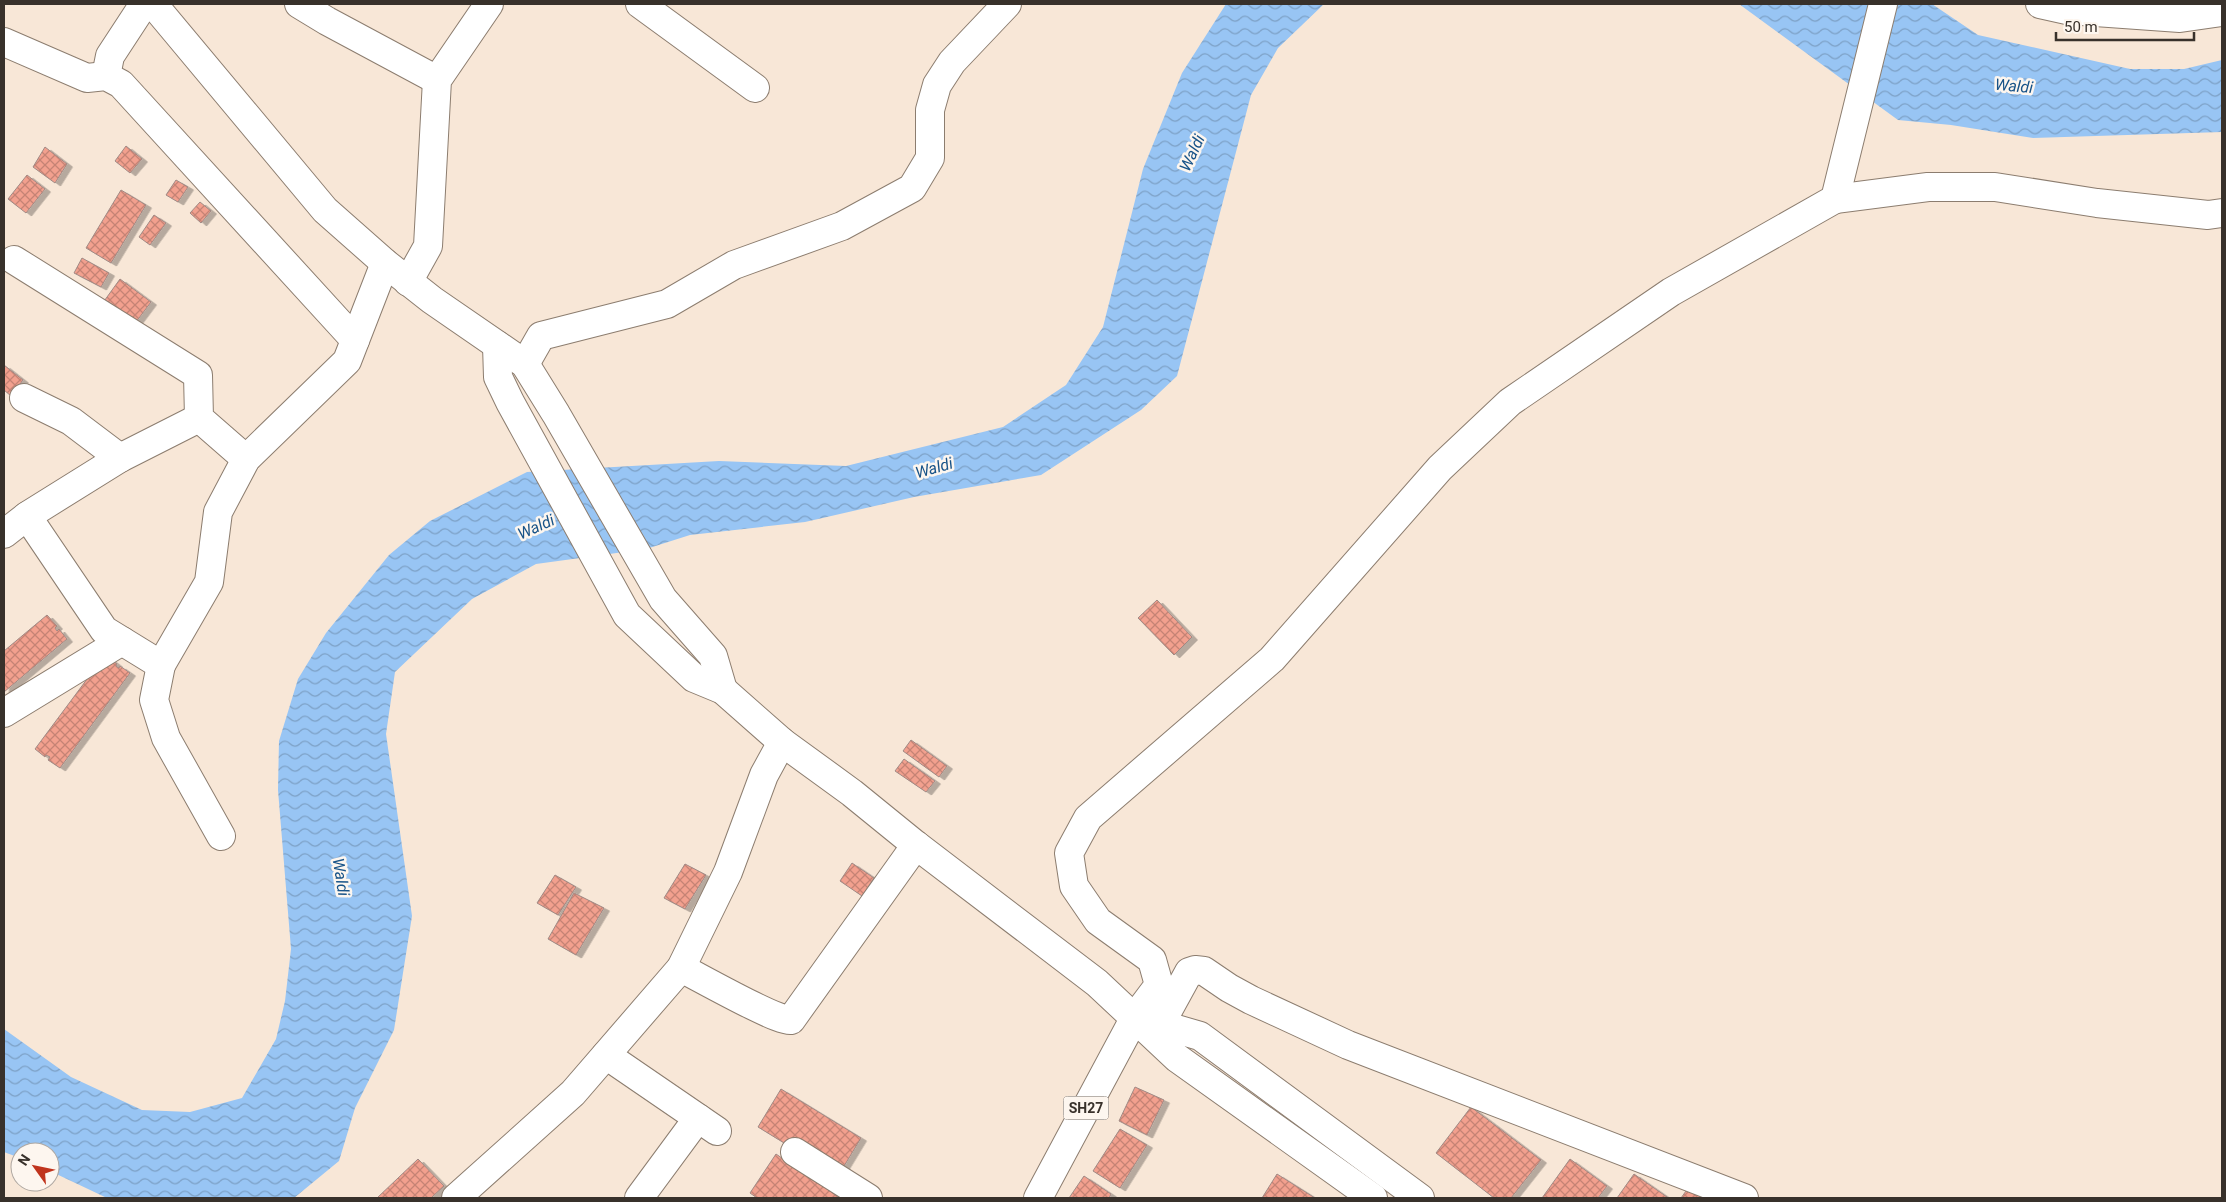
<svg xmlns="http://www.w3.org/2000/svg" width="2226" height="1202" font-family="Roboto,sans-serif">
<defs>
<pattern id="water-waves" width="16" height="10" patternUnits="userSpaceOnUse" patternTransform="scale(1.25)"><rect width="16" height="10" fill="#98c5f4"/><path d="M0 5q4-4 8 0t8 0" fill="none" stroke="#7da1c6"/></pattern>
<pattern id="building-cross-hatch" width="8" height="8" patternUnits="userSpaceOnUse" patternTransform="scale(1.25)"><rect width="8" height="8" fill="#f2a08e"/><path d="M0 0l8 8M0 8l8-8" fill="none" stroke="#c58374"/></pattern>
<filter id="shadow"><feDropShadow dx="5.5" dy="3" stdDeviation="0" flood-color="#0004"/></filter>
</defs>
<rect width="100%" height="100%" fill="#f8e7d7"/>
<!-- water -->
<g fill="url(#water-waves)">
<polygon points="1226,4 1324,4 1278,48 1251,95 1177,376 1141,410 1041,475 914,497 805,522 690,535 646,549 536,564 472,599 395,672 386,734 412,916 394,1030 355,1108 339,1161 294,1198 107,1198 50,1171 50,1152 20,1152 20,1158 4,1152 4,1029 71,1077 142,1110 190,1112 242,1098 276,1039 285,1001 291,949 278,790 279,741 298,679 326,633 389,555 430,521 527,472 719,461 846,466 1003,427 1066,385 1103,327 1143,169 1182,73"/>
<polygon points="1739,4 1932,4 1978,35 2130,69 2184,69 2222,60 2222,132 2033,138 1951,125 1898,120"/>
</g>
<!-- building -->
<g fill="url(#building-cross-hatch)" stroke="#a08a85" filter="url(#shadow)">
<polygon points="126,146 142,159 130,173 115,161"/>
<polygon points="45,147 67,164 55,183 33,167"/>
<polygon points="27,175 45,189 26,213 8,199"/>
<polygon points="176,180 188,187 178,202 166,195"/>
<polygon points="121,190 146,205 111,263 86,248"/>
<polygon points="200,202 211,211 201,223 190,213"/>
<polygon points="154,215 166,223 150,245 139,237"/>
<polygon points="82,258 109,273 101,287 74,273"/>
<polygon points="120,279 151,302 133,326 102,304"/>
<polygon points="4,365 23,380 11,396 4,390"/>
<polygon points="1157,600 1192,637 1174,655 1138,618"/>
<polygon points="47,615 57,626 55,628 57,631 59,629 67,639 4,692 4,651"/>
<polygon points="105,655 117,664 116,666 119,668 120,666 130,673 60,768 48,760 50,757 46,755 45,757 35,749"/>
<polygon points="911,740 947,766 939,777 903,751"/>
<polygon points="904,759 935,781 926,792 895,771"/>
<polygon points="852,863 874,878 862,896 840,881"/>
<polygon points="685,864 706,875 685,909 664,898"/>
<polygon points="555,875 576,887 558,915 537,903"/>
<polygon points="574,893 604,908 576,955 548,939"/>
<polygon points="1135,1087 1164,1100 1147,1135 1119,1121"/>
<polygon points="781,1089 861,1138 838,1176 758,1127"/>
<polygon points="1471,1107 1541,1160 1511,1198 1494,1198 1436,1153"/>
<polygon points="1120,1129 1147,1145 1120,1188 1093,1171"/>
<polygon points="776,1154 840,1198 757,1198 750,1193"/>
<polygon points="418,1159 444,1186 431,1198 377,1198"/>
<polygon points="1570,1159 1607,1186 1598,1198 1542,1198"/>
<polygon points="1277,1174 1315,1198 1262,1198"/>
<polygon points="1634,1174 1667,1197 1666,1198 1617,1198"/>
<polygon points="1084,1176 1111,1194 1109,1198 1069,1198"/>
<polygon points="1691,1184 1710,1198 1681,1198"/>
</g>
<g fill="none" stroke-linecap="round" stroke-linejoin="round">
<!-- minor casing -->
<g stroke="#8c7d6f" stroke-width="30">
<g id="minor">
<polyline points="299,4 327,21 437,80"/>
<polyline points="640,4 755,88"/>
<polyline points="2040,4 2067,10 2180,18 2222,12"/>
<polyline points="4,42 87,78 106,76 121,84 355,340"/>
<polyline points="106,76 110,56 144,4"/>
<polyline points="1835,199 1928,187 1995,187 2097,203 2208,215 2222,213"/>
<polyline points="14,260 198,375 199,418 246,459"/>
<polyline points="408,282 428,246 437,80 489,4"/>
<polyline points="525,364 541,336 667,304 734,265 842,226 912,188 930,158 930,110 937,85 952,62 1007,4"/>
<polyline points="24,398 71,421 120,458"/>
<polyline points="27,516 120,458 199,418"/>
<polyline points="4,534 27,516 104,630 161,665 209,582 218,512 246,459 347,361 385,263"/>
<polyline points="161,665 154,700 166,738 221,836"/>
<polyline points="4,713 122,641"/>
<path d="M681,968C697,976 780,1023 791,1020L916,845"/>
<polyline points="1135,1017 1159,985 1152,960 1098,921 1074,886 1069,853 1088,818 1272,659 1440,468 1510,402 1671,292 1835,199 1883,4"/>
<polyline points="1160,1025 1189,972 1195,970 1204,971 1229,988 1251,1000 1348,1045 1744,1198"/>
<polyline points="606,1055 717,1131"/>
<polyline points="795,1152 868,1198"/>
<polyline points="456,1198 573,1093 681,968 728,872 764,775 782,742"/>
<polyline points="639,1198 698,1118"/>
</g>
</g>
<!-- major casing -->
<g stroke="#8c7d6f" stroke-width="30">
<g id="major">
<polyline points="153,4 325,210 385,263 432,300 525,364 556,414 663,599 713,656 723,690"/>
<polyline points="497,345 498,377 510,402 627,615 694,678 723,690 782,742 852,793 916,845 1097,983 1177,1058 1373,1198"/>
<polyline points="1139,1018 1200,1036 1420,1198"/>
<polyline points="1038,1198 1135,1017"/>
</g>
</g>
<!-- minor -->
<use href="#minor" stroke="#fff" stroke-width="28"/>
<!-- major -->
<use href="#major" stroke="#fff" stroke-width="28"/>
</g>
<g text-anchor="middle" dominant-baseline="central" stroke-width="5" stroke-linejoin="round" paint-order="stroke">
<!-- shield labels -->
<rect fill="#fdf6ef" stroke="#736c66" stroke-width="1" x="1063.5" y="1096.5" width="45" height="23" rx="4"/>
<g font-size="14" font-weight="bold" fill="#38312b">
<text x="1086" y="1108">SH27</text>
</g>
<!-- water labels -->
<g font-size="16" font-style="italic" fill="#185388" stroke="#fdf6ef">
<text transform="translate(2014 86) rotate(5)">Waldi</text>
<text transform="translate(1192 153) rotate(-65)">Waldi</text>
<text transform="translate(934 468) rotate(-16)">Waldi</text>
<text transform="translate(536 527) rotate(-24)">Waldi</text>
<text transform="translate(341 877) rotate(81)">Waldi</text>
</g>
</g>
<!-- border -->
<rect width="2226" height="1202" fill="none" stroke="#38312b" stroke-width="10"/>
<!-- north arrow -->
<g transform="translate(35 1167) rotate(303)"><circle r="24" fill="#fdf6ef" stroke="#aea7a1"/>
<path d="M0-4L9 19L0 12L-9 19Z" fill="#c0341d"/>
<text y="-8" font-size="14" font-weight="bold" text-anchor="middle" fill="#38312b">N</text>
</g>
<!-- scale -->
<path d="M2056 32v8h138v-8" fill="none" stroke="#38312b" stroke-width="2.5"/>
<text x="2064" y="32" font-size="15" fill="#38312b" stroke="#fdf6ef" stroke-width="4" paint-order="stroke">50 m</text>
</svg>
